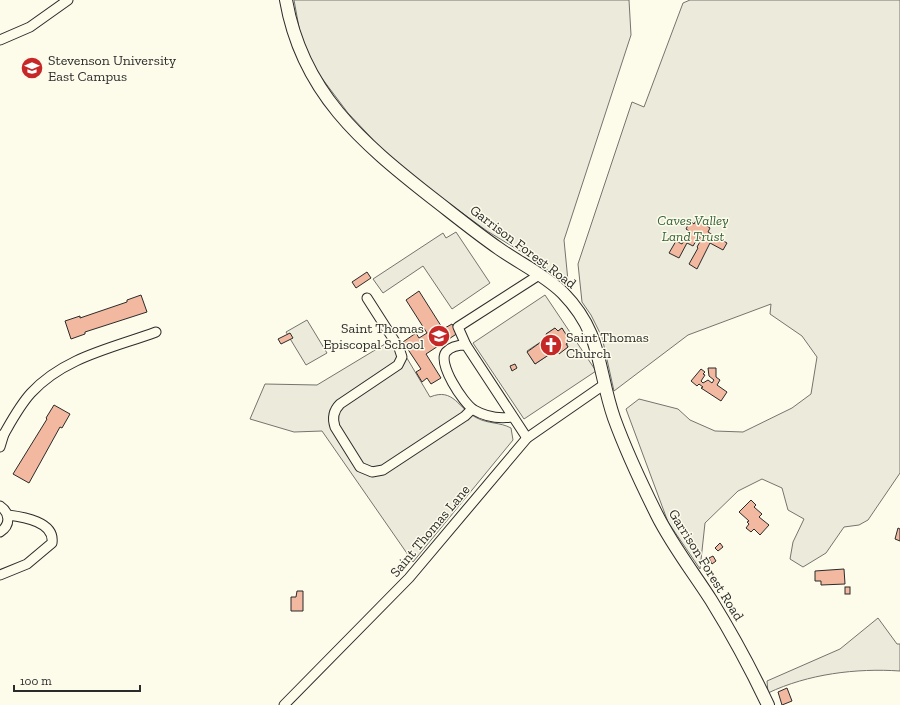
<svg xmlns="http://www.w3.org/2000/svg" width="900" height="705" font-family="'Zilla Slab',serif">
<rect width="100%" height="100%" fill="#fdfbea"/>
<!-- green -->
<g fill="#ecebdb" stroke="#74746e" fill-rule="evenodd">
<polygon points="294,0 629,0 631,35 564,240 568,281 560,279 535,260 487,231 398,166 348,113 315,69 302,44"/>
<polygon points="690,0 900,0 900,473 868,520 859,525 844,527 826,553 803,567 790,559 793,542 804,519 788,510 782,488 762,479 738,491 705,523 700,569 668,522 626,409 639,399 678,409 690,420 715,431 743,432 792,408 811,394 817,357 802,336 770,314 771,304 688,335 614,391 602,337 591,315 582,302 578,264 632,102 644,107 683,3"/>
<path d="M545,295L596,371L524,419L473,343ZM555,328L558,331L562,328L568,347L559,353L556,350L535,364L527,351L548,337L546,334Z"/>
<polygon points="307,320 327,353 306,365 286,332"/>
<path d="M395,338L430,397C454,387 458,409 477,418C488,424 500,422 511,428L513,440L413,562L322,431L294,432L250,419L265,384L317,385Z"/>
<path d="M878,618L897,644H900V671C856,668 808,674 768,693L767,681L840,649Z"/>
</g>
<!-- parking -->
<polygon fill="#eceadb" stroke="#74746e" points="456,232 490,283 452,309 423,266 383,293 373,279 443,233 446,238"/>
<!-- building -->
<g fill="#f2b8a0" stroke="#2b2b2b">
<polygon points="701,218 704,224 710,228 708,232 727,243 723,250 710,243 697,269 689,264 698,248 697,247 701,240 699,239 700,237 699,236 693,246 687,243 679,258 669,253 676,241 682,244 689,231 686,229 690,221 694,224 697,219"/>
<polygon points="367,272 371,278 356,288 352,282"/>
<polygon points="419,291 443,329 452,324 458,333 426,354 441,378 431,384 427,378 422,382 416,372 421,369 403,342 416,333 419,338 427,333 406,300"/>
<polygon points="141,295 147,312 85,332 85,334 71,339 65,321 80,316 80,318 127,302 127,300"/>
<polygon points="555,328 558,331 562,328 570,341 566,344 568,347 559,354 556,350 535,364 527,352 548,337 546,334"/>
<polygon points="290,333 293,338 281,344 278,339"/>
<polygon points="515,364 517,368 512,371 510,366"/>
<polygon points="708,368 716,368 716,377 720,380 717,385 727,392 721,401 701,388 703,387 699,384 697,386 691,381 701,369 705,372 703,374 705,375 701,381 703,383 708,380 712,383 714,380 709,376"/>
<polygon points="54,405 70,414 62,428 60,427 29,483 13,474 47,419 46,418"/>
<polygon points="751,500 756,505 754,507 762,514 759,517 769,525 760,535 754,529 751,532 746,528 749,524 747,522 749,521 739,512"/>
<polygon points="898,528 900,529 900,541 895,539"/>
<polygon points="720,543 723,547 718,551 715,548"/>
<polygon points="713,556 716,561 712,564 709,558"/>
<polygon points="844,569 845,584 821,585 821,581 815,581 815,571"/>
<rect x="845" y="587" width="5" height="7"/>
<polygon points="297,591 303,591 303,611 291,611 291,597 296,597"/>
<polygon points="787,688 792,701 782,705 778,692"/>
</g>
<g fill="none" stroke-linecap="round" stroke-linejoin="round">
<!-- minor casing -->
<g stroke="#2b2b2b" stroke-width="11">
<g id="minor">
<polyline points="0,40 30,27 68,0"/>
<path d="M367,298L399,348L402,357L398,365L340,404C334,410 332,418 335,427L360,467L372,472L383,470L465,416L472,409"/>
<polyline points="466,345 458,327 539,275"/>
<path d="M512,417C498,419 486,417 474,410C463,403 437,363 446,352C451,346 459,345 466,345L527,438"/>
<path d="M0,436L4,434C12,420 20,405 31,393C64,357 113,348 156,332"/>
<polyline points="0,447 4,434"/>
<path d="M0,506C10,513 11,525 0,532"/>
<path d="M0,575L27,564L52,543C55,522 24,517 8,515"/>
<polyline points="284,705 409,578 527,438 605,384"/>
</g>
</g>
<!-- major casing -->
<g stroke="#2b2b2b" stroke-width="14">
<path id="major" d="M286,0C302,92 361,142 431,197C453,214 475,232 498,248C519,263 545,275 563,293C603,334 597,369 614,418C626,451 641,483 657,515C672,545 693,572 711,600C732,634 751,669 768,705"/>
</g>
<!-- minor -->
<use href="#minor" stroke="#fdfbea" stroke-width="9"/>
<!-- major -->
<use href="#major" stroke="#fdfbea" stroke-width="12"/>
</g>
<!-- icons -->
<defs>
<g id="university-disc" transform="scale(1.15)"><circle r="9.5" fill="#c62828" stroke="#fdfbea"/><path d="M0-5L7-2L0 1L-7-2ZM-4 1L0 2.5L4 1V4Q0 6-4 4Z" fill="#fff"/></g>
<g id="school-disc" transform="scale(1.15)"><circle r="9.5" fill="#c62828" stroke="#fdfbea"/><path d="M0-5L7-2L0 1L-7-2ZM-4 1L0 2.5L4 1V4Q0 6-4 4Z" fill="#fff"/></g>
<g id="church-disc" transform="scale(1.15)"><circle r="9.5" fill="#c62828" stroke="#fdfbea"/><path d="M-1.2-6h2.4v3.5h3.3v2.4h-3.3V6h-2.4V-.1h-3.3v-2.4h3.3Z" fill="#fff"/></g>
</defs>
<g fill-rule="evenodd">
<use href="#university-disc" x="32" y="68"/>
<use href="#school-disc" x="439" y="336"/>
<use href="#church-disc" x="551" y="345"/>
</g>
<g text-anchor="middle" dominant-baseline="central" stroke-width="3" stroke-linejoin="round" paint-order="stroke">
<!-- poi labels -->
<g font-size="14" fill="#2b2b2b" stroke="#fdfbea" text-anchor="start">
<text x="48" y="60">Stevenson University<tspan x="48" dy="16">East Campus</tspan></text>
<text x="424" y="328" text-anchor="end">Saint Thomas<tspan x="424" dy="16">Episcopal School</tspan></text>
<text x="566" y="337">Saint Thomas<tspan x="566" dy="16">Church</tspan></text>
</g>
<!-- park labels -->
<g font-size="14" font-style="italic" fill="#34623c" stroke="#fdfbea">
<text x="693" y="220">Caves Valley<tspan x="693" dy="16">Land Trust</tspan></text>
</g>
<!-- street labels -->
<g font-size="14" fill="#2b2b2b" stroke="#fdfbea">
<text transform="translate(523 247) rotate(37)">Garrison Forest Road</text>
<text transform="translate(430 531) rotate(-50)">Saint Thomas Lane</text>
<text transform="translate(706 565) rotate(58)">Garrison Forest Road</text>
</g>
</g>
<!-- scale -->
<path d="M14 685v6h126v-6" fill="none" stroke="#2b2b2b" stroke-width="2"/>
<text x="20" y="685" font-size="12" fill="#2b2b2b" stroke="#fdfbea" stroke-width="3" paint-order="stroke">100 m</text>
</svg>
